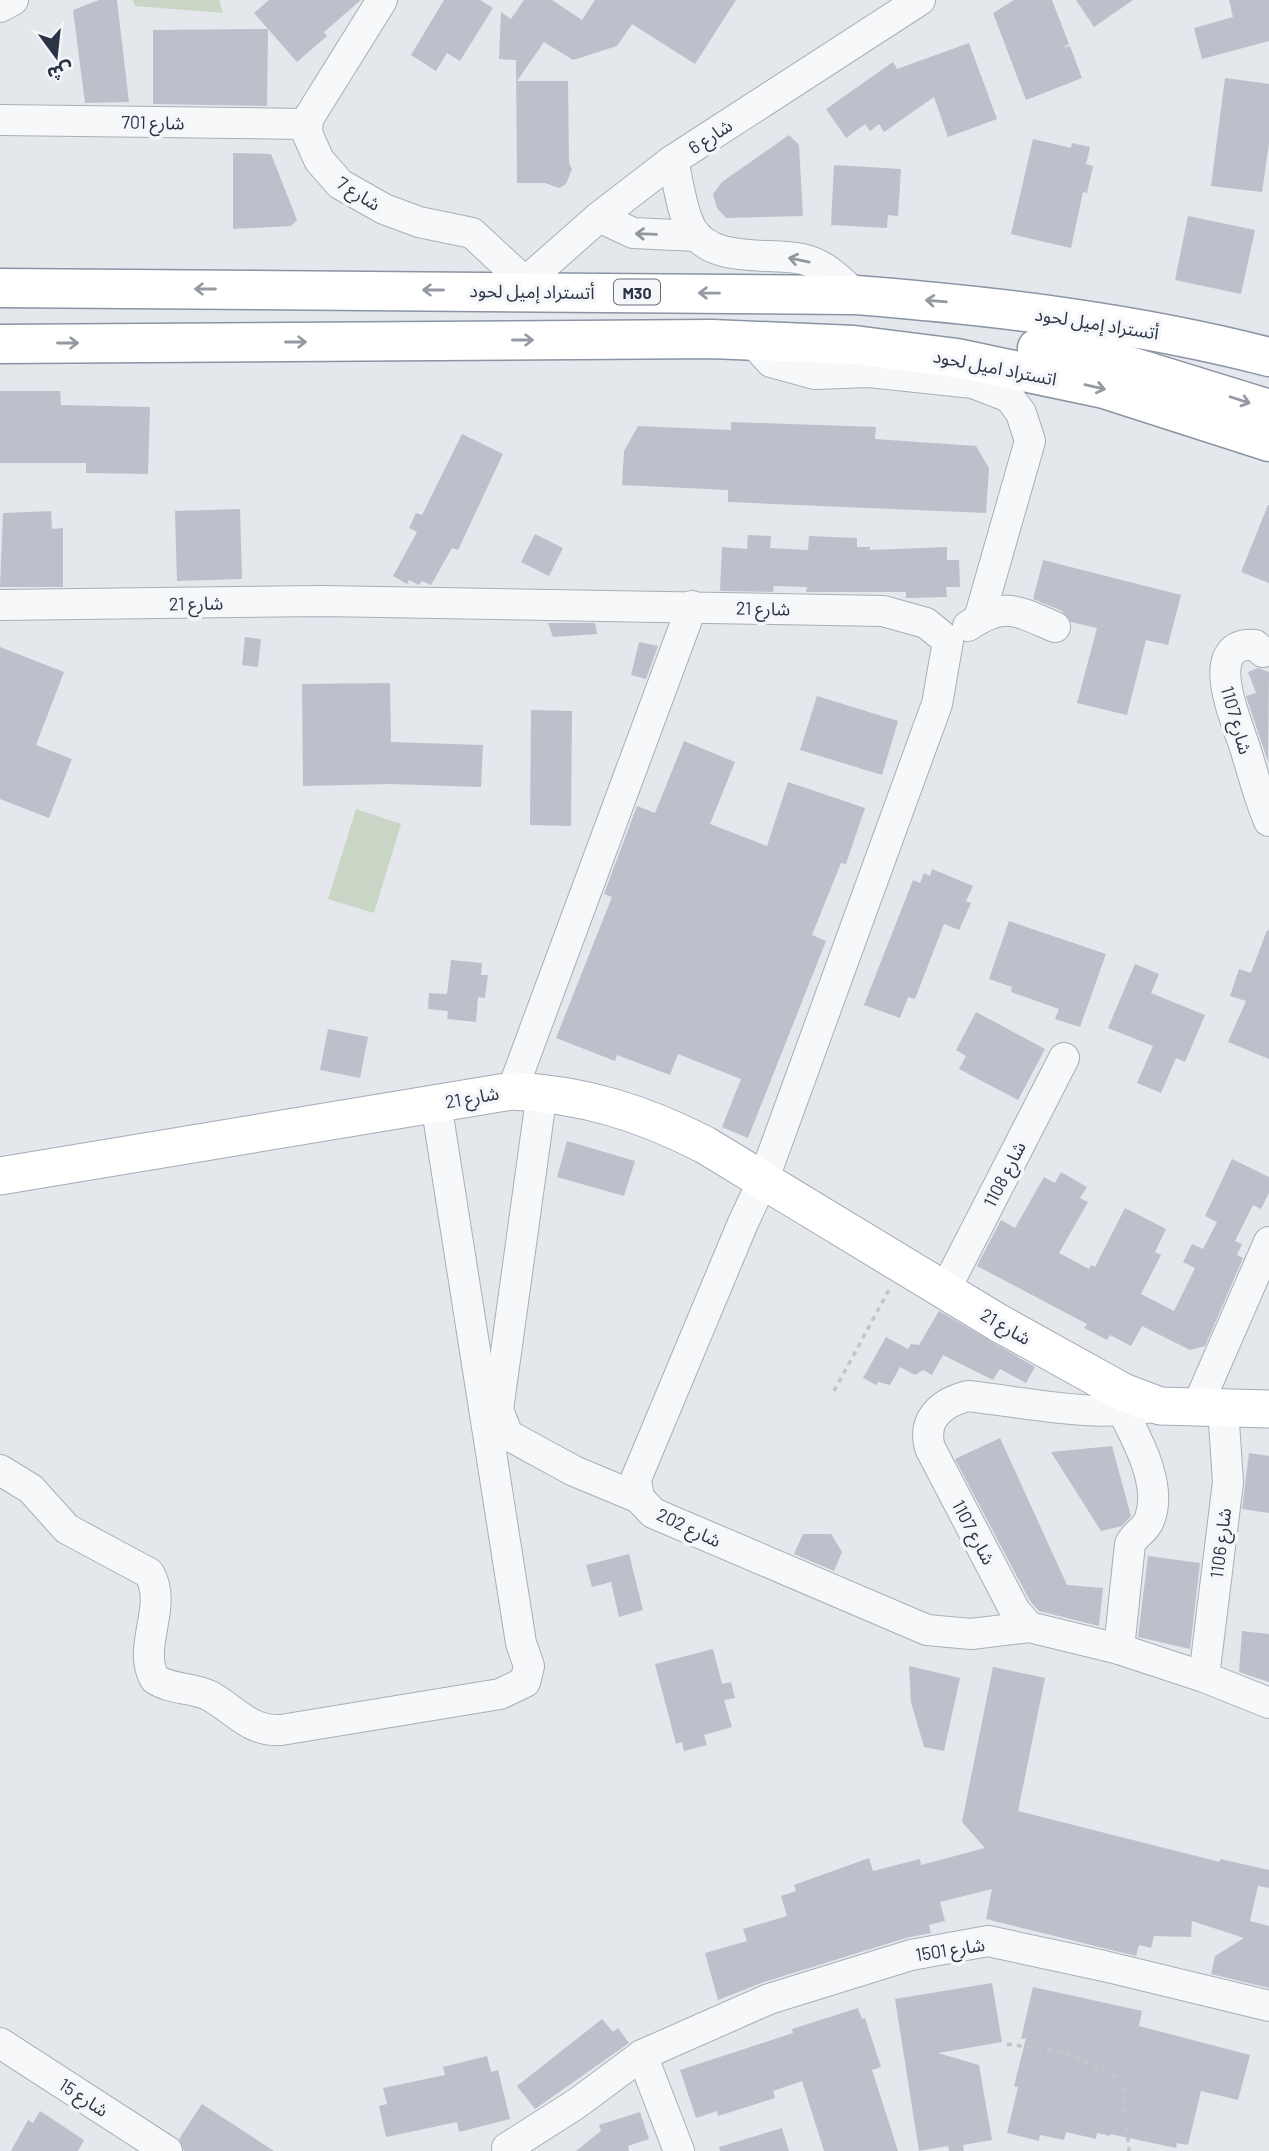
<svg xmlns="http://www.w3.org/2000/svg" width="1269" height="2151" font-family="Barlow,'Noto Sans Arabic',sans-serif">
<rect width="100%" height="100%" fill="#e4e7ec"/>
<!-- green -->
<g fill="#c9d6c5">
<polygon points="133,0 219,0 223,13 135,6"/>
<polygon points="356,809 401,824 374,913 328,899"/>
</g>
<!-- building -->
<g fill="#bbc0ca">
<polygon points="99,0 117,0 129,102 85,103 73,10"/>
<polygon points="269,0 361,0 324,32 327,36 297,62 254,13"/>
<polygon points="444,0 480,0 493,8 460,61 447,53 436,71 411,55"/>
<polygon points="524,0 552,0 582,20 595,0 736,0 695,64 632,24 617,46 573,60 544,42 517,81 568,81 569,163 572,169 566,184 559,188 545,183 517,183 516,60 499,59 501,12 511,19"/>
<polygon points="1014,0 1052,0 1069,44 1062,48 1070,46 1082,78 1026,100 993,13"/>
<polygon points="1076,0 1133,0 1094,27"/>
<polygon points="1229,0 1269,0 1269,41 1202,59 1194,28 1233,17"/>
<polygon points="268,29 267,106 153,104 153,30"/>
<polygon points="969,43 997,119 948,137 934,97 884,132 879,124 870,131 865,124 846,138 826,109 893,62 897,69"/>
<polygon points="1225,78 1269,84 1269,143 1262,192 1211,186"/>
<polygon points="789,135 799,145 803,216 726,218 717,208 713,194 722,182"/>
<polygon points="1033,139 1071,148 1072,143 1090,147 1086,164 1093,166 1087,193 1083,192 1071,248 1011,234"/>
<polygon points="233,153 271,154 297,220 291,226 233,229"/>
<polygon points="834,165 901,169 898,216 888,215 887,228 831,225"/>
<polygon points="1188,216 1255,230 1241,294 1175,280"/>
<polygon points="0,391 60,391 61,405 150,407 148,474 86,473 86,463 0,463"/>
<polygon points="731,422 876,427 875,439 976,446 989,468 986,513 728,502 728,490 622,485 624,451 638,426 731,430"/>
<polygon points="462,434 503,454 458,550 452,548 431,585 422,581 419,585 409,580 407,584 393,576 417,532 409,528 416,513 422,515"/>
<polygon points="1268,505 1269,505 1269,583 1241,572"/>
<polygon points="240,509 242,579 177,581 175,511"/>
<polygon points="51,511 52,529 63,528 63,587 0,587 3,513"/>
<polygon points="535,534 563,548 549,576 521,562"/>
<polygon points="748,535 771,536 770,548 808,550 809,536 857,538 857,547 870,547 870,550 947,547 947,560 959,560 960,587 946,587 947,597 906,598 906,592 806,592 807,587 774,586 773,592 720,591 722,547 747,549"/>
<polygon points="1043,560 1181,595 1168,645 1146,640 1127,715 1077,703 1097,628 1071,622 1062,611 1033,599"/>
<polygon points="548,623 595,623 597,634 553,637"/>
<polygon points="245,637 261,639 258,667 242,665"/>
<polygon points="639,642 658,646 646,679 631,675"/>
<polygon points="0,647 64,672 36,745 72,759 49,818 0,799"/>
<polygon points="1258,668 1269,672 1268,762 1246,696 1256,693 1248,672"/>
<polygon points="390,683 391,742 483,745 481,787 391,784 303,786 302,684"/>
<polygon points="817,696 898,721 882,775 800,750"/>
<polygon points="531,710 572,711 571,826 530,825"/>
<polygon points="684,741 735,762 710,824 767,846 788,782 865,808 846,864 841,863 812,935 826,941 748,1138 722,1127 741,1079 678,1054 670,1075 617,1055 615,1061 556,1038 612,897 604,894 637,806 655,813"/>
<polygon points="932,869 973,886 966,901 971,903 959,930 944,924 915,999 908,997 900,1018 864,1005 913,880 920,883 924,873 930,876"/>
<polygon points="1009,921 1106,954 1080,1027 1055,1019 1059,1009 1011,992 1012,987 989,979"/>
<polygon points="1267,930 1269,931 1269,1059 1228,1042 1246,1001 1230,996 1239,969 1251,973"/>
<polygon points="451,960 482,963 481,975 488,975 485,998 478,997 476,1022 447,1019 448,1011 428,1009 429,993 447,994"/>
<polygon points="1135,964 1159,974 1151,993 1205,1015 1185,1062 1176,1058 1161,1093 1137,1083 1153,1046 1108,1028"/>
<polygon points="976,1012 1045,1049 1018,1100 959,1069 966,1056 956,1050"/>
<polygon points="328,1029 368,1037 360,1078 320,1070"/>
<polygon points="567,1141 635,1161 624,1196 557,1177"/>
<polygon points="1232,1159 1269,1177 1269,1193 1261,1209 1253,1205 1235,1241 1242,1244 1237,1255 1243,1258 1205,1346 1190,1350 1142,1326 1131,1346 1110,1335 1107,1340 1084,1328 1087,1324 977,1266 1001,1220 1015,1228 1044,1177 1055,1183 1061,1172 1087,1187 1080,1198 1088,1202 1059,1253 1089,1269 1091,1265 1095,1267 1125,1208 1166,1229 1155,1252 1161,1255 1141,1294 1174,1311 1195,1268 1183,1262 1192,1244 1203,1249 1217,1222 1205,1216"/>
<polygon points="939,1311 1035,1367 1026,1383 1000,1369 993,1380 943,1355 932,1375 923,1370 915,1375 900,1367 890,1385 878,1382 876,1385 863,1378 886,1337 908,1349 911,1344 919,1345"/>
<polygon points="1000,1438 1067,1585 1103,1588 1099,1626 1039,1611 1030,1601 955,1459"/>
<polygon points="1112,1446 1131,1516 1122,1526 1101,1531 1051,1452"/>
<polygon points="1249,1453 1269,1456 1269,1513 1242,1509"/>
<polygon points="803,1534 831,1534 842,1552 834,1571 794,1554"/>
<polygon points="629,1554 643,1610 619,1617 611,1582 592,1587 586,1565"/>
<polygon points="1148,1556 1200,1563 1190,1649 1138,1637"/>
<polygon points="1242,1631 1269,1634 1269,1682 1239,1672"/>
<polygon points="713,1649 722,1684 731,1682 735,1698 724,1700 732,1727 704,1735 707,1745 684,1751 682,1742 676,1744 655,1664"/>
<polygon points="909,1666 960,1678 944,1751 924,1747 911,1702"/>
<polygon points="993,1667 1045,1678 1018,1811 1220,1862 1220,1859 1269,1870 1269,1888 1258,1886 1250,1921 1269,1926 1269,1988 1211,1974 1215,1956 1244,1938 1192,1921 1191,1937 1154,1936 1151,1948 1139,1945 1136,1956 986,1919 992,1889 940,1902 945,1921 929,1925 931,1933 906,1938 764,1982 718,2000 705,1953 747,1941 743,1929 787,1916 781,1896 796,1891 794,1885 869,1858 873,1871 920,1859 921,1865 985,1848 962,1822"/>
<polygon points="992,1983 1002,2042 938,2053 979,2065 992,2140 963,2145 964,2151 949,2151 948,2146 919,2151 895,1999"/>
<polygon points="1033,1987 1142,2011 1139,2026 1250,2055 1238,2100 1201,2091 1188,2145 1177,2143 1176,2148 1110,2134 1110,2136 1097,2133 1096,2139 1066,2132 1064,2140 1040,2135 1039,2141 1007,2133 1018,2087 1014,2086 1026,2038 1021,2039"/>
<polygon points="858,2008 862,2019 865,2018 881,2067 872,2070 898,2151 824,2151 802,2081 773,2091 775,2098 718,2116 717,2111 696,2118 680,2070 793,2033 792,2029"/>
<polygon points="602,2019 613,2032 618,2028 629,2043 535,2109 517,2086"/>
<polygon points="487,2056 491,2072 498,2070 510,2119 459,2132 457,2122 386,2137 379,2106 387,2104 383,2088 445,2075 443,2067"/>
<polygon points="202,2104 274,2151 184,2151 179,2139"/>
<polygon points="40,2111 84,2140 78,2151 11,2151 28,2120 33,2123"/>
<polygon points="640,2112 649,2139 628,2146 629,2151 576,2151 601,2131 599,2125"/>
<polygon points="782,2128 789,2151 720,2151 719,2147"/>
</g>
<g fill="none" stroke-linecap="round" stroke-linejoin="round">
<!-- minor casing -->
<g stroke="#a9aeb7" stroke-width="32">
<g id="minor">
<polyline points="382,0 308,119 307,133 319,160 340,184 384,209 419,222 472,233 526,283"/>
<polyline points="0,7 13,0"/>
<polyline points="0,120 306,124"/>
<path d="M673,160C678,181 681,209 691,228C711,264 768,252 802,259C825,264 840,280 856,295"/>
<polyline points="599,217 633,233 697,236"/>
<polyline points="515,291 599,217 673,160 920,0"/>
<polyline points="751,340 771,362 815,374 869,372 973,383 1009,397 1021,413 1030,441 979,619"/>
<polyline points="0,605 323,601 883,611 926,623 948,641 937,704 764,1178 743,1223 636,1479 639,1498 653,1513 927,1630 971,1634 1029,1627"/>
<path d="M968,626C1005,601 1017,611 1055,627"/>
<path d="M1263,652L1255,645C1199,641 1238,724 1245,748C1253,773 1259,798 1269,821"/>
<polyline points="512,1091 692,606"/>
<polyline points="542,1092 498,1410 508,1435 574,1471 639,1498"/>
<polyline points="945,1290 1064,1058"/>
<path d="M1160,1406C1089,1418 1037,1404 968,1396C940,1403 922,1420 930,1448L1015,1611L1029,1627L1119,1649L1204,1677L1269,1703"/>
<polyline points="1197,1407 1269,1242"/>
<path d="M0,1470L31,1489L67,1529L149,1573C169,1606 136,1647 155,1679C171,1690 191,1687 208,1695C234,1708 248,1732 281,1730L500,1694L525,1682L529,1666L521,1643L436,1103"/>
<path d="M1119,1649L1130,1544C1135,1534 1147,1529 1150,1518C1162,1485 1138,1441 1123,1412"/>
<polyline points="1204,1677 1228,1482 1223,1408"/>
<polyline points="0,2043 167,2151"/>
<polyline points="642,2055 679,2151"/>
<polyline points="507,2148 576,2104 642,2055 769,1999 911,1955 988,1941 1104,1966 1269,2006"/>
</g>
</g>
<!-- major casing -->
<g stroke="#a3abb8" stroke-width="39">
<path id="major" d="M0,1176L512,1091C582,1094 643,1113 705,1145L997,1322L1123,1392L1160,1406L1269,1409"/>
</g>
<!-- highway casing -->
<g stroke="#8b94a3" stroke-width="41">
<g id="highway">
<path d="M0,288L856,295C995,306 1133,322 1269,357"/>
<polyline points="0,344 712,339 854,345 957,358 1104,389 1269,442"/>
<polyline points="1037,348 1120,363 1269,409"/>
</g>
</g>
<!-- path -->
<g stroke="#c2c5cb" stroke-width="3.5" stroke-dasharray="5 5" stroke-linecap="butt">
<polyline points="834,1391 890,1288"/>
<polyline points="1007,2044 1063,2052 1122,2079 1129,2151"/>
</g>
<!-- minor -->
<use href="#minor" stroke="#f7f8fa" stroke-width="30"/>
<!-- major -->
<use href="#major" stroke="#fff" stroke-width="37"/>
<!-- highway -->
<use href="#highway" stroke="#fff" stroke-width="38"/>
</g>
<!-- one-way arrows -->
<defs><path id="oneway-shaft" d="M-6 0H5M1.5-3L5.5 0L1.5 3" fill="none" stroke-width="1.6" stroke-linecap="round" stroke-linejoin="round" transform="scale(1.75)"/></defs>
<g stroke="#9196a0">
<use href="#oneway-shaft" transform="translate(646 234) rotate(-178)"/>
<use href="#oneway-shaft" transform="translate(799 260) rotate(-168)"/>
</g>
<g stroke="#959aa2">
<use href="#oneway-shaft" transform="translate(205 289) rotate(-180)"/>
<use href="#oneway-shaft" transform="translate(433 290) rotate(-180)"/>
<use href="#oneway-shaft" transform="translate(709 293) rotate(-179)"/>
<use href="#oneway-shaft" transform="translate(936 301) rotate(-175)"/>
<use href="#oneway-shaft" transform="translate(523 340)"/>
<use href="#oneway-shaft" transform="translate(296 342)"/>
<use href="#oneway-shaft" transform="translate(68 343)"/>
<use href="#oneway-shaft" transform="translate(1095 387) rotate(13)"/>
<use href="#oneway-shaft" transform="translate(1240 400) rotate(18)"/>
</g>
<g text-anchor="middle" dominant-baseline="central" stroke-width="7" stroke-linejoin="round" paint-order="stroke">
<!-- shield labels -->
<rect fill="#f4f6f9" stroke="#676e7b" stroke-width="2" x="614" y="279.5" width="46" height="25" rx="5"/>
<g font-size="16" font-weight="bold" fill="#2b3445">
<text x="637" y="292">M30</text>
</g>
<!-- street labels -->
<g font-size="18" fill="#2b3445" stroke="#f4f6f9">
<text transform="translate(153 122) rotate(1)">شارع 701</text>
<text transform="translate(710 136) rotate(-33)">شارع 6</text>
<text transform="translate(359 193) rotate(32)">شارع 7</text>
<text transform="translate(532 291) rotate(1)">أتستراد إميل لحود</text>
<text transform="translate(1097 323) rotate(9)">أتستراد إميل لحود</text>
<text transform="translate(995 367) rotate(11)">اتستراد اميل لحود</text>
<text transform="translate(196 603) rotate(-1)">شارع 21</text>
<text transform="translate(763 608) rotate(1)">شارع 21</text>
<text transform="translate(1237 720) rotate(74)">شارع 1107</text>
<text transform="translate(472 1097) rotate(-10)">شارع 21</text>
<text transform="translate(1004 1174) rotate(-63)">شارع 1108</text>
<text transform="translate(1006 1326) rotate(30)">شارع 21</text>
<text transform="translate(689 1527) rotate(25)">شارع 202</text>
<text transform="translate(974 1532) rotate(62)">شارع 1107</text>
<text transform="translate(1220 1543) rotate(-83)">شارع 1106</text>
<text transform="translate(950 1949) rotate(-9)">شارع 1501</text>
<text transform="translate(84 2097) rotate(33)">شارع 15</text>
</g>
</g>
<!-- north arrow -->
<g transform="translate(56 56) rotate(165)" stroke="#f4f6f9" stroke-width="5" paint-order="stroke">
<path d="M0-5L12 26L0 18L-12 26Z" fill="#2b3445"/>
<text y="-10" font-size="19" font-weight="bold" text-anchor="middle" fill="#2b3445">ش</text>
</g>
</svg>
